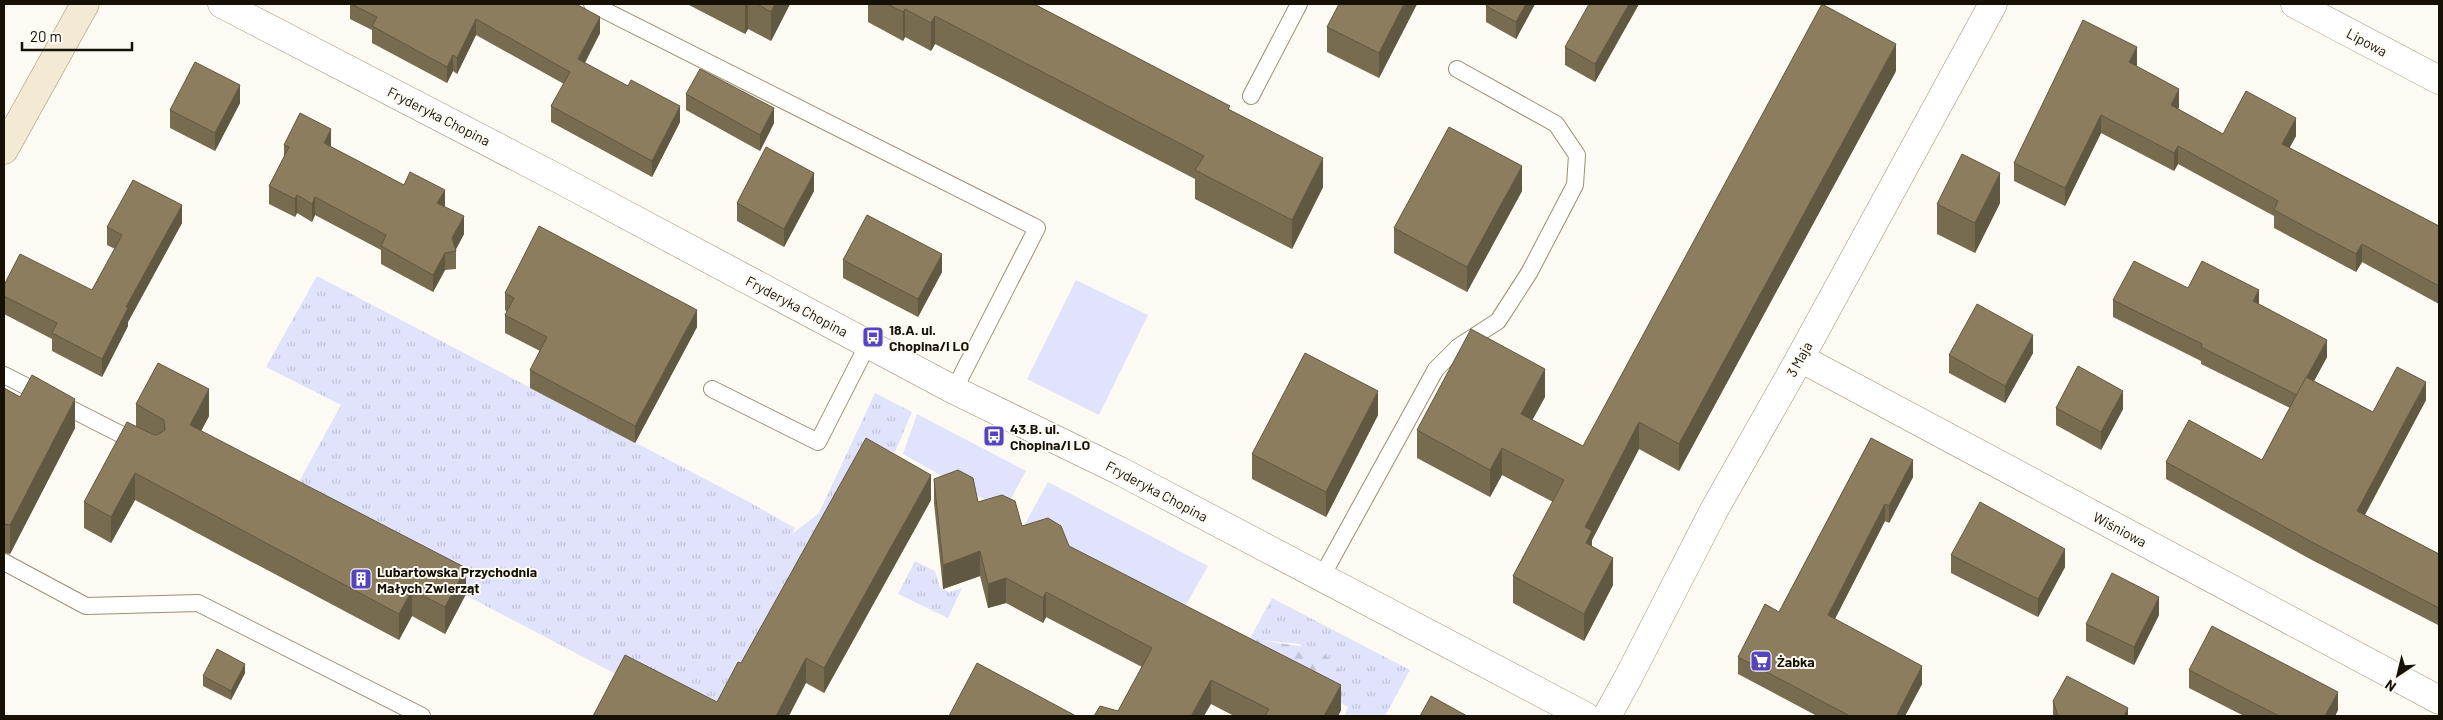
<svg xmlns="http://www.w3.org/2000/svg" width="2443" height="720" font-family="Barlow,sans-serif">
<defs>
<pattern id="grass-tufts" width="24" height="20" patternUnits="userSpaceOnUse" patternTransform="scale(1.25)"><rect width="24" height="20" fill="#e1e3fc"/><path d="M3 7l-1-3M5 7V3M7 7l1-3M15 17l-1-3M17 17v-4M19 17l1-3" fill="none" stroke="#c0c2d6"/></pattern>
<pattern id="forest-firs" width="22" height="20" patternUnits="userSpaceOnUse" patternTransform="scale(1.25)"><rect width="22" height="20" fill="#e1e3fc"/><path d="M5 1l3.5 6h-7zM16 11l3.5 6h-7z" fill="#c0c2d6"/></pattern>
</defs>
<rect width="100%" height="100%" fill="#fdfaf4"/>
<!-- grass -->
<g fill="url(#grass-tufts)">
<polygon points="317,276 751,503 795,528 792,534 819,513 875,393 912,412 895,452 888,450 719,716 692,714 288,502 341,405 266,367"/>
<polygon points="915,561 935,571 940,587 949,592 962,588 948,618 898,594"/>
<polygon points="1272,598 1410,670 1385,716 1344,716 1348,707 1338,701 1300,644 1261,640 1254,631"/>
</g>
<!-- forest -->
<path fill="url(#forest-firs)" d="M1254,631L1261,640C1298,648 1324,641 1345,678L1343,694L1338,701L1247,643Z"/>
<!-- garden -->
<g fill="#e1e3fc">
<polygon points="1076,280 1148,315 1099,415 1027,379"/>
<polygon points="917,414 1026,471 1002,515 987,501 903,454"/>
<polygon points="1048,482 1208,566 1179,617 1042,530 1021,531"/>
</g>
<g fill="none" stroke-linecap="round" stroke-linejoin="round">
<!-- service casing -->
<g stroke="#9c8e6e" stroke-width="18">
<g id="service">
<polyline points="592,4 1037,228 954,390"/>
<polyline points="1251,96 1299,4"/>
<polyline points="4,375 140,444"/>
<polyline points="712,389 818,442 868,344"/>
<polyline points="4,562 86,606 198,603 422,716"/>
<polyline points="1321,578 1436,369 1458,347 1498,321 1529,273 1575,185 1577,155 1556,124 1457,69"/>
</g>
</g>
<!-- minor casing -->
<g stroke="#9c8e6e" stroke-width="29">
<g id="minor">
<polyline points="222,4 559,179 954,390 1120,471 1585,716"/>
<polyline points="1800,358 2439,700"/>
<polyline points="1607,716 1628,678 1713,512 1800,358 1993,4"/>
</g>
</g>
<!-- tertiary casing -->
<g stroke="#9c8e6e" stroke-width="29">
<polyline id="tertiary" points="2295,4 2439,80"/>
</g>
<!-- secondary casing -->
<g stroke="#9c8e6e" stroke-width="29">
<polyline id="secondary" points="4,150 85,4"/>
</g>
<!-- service -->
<use href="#service" stroke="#fff" stroke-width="16"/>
<!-- minor -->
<use href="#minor" stroke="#fff" stroke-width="28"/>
<!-- tertiary -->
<use href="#tertiary" stroke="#fff" stroke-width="28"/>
<!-- secondary -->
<use href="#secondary" stroke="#f4ead3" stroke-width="28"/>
</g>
<!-- wall -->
<g fill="#786c50">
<polygon points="350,4 576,4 600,33 585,63 680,122 652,177 551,122 551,106 564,84 476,35 457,74 453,71 447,83 372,43 372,30 350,19"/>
<polygon points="687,4 790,4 771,41 748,29 745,34"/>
<polygon points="868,4 1034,4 1230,110 1323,187 1292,249 1195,199 1195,179 935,44 931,51 905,37 903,41 868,22"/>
<polygon points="1417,4 1379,78 1327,52 1327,27"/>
<polygon points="1535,4 1516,39 1486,22 1486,6"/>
<polygon points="1639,4 1595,82 1565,65 1565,47"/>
<polygon points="2137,65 2136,66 2179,107 2178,109 2223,134 2296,136 2289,148 2439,226 2439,304 2362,262 2356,272 2274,228 2274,216 2178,164 2174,171 2101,133 2065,206 2014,181 2014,163"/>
<polygon points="1896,71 1679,471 1639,449 1592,540 1592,547 1613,585 1584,641 1513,603 1513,576 1553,502 1502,475 1490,497 1417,458 1417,430 1545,397 1532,420 1583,446"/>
<polygon points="686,94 774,123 760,151 686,110"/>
<polygon points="240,103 215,151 170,128 170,110"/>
<polygon points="284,145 331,147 445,207 464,234 456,249 456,269 445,270 433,292 381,264 381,250 315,215 312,222 297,213 295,217 269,204 269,186 284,157"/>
<polygon points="814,191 784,247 737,221 737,203"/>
<polygon points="1522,191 1467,292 1394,253 1394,228"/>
<polygon points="2000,203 1975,253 1937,234 1937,204"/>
<polygon points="182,223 128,322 128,326 102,377 52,351 52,339 4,314 4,285 92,290 115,249 107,245 107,227"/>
<polygon points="843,260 942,272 918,317 843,278"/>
<polygon points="2188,288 2259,304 2327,357 2314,381 2373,412 2426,400 2365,515 2439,554 2439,633 2438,632 2438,625 2310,559 2166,479 2166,462 2262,460 2290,408 2201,364 2201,361 2113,317 2113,300"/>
<polygon points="505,293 697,327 635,443 530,388 530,370 540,351 505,333 505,315 507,312 505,310"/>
<polygon points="2033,353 2005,403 1949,373 1949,355"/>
<polygon points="4,388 75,428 10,554 4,553"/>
<polygon points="136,404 209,416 201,431 466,594 445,634 412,616 399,640 135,500 111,543 84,528 84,502 136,426"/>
<polygon points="2056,408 2123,409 2101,450 2056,425"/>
<polygon points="1378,415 1326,517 1252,479 1252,454"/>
<polygon points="1871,438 1913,477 1889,523 1885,521 1835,619 1922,684 1905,716 1817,716 1738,674 1738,657 1779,612"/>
<polygon points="934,479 1022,526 1069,546 1341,710 1338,716 1234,716 1211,704 1118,711 1142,667 1046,617 1043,623 1006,603 988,608 980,576 943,589 934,503"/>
<polygon points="931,500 824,693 806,683 717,702 741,663"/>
<polygon points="1951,555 2065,567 2038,617 1951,573"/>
<polygon points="2159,615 2134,665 2086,641 2086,624"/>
<polygon points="2189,670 2338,710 2335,716 2244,716 2189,688"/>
<polygon points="245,673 231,700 203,686 203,676"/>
<polygon points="2053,701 2128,716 2053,716"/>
</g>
<!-- shaded-wall -->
<g fill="#615841">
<polygon points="745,4 748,4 748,29 745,34"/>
<polygon points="775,4 790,4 771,41 771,12"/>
<polygon points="1404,4 1417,4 1379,78 1379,53"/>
<polygon points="1526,4 1535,4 1516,39 1516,22"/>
<polygon points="1629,4 1639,4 1595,82 1595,64"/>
<polygon points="905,9 905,37 903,41 903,12"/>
<polygon points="935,16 935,44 931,51 931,23"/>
<polygon points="600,17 600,33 578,75 578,59"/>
<polygon points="476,19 476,35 457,74 457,58"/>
<polygon points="1896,44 1896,71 1679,471 1679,444"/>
<polygon points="2137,47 2137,65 2129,80 2129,62"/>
<polygon points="453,55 453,71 447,83 447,67"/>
<polygon points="240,85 240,103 215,151 215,133"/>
<polygon points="2179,89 2179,107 2171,123 2171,105"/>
<polygon points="680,106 680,122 652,177 652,161"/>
<polygon points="774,108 774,123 760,151 760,135"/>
<polygon points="2101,115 2101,133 2065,206 2065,188"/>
<polygon points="2296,118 2296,136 2282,162 2282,144"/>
<polygon points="331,129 331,147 324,143"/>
<polygon points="2178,146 2178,164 2174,171 2174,153"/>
<polygon points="1323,158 1323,187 1292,249 1292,220"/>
<polygon points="1522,166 1522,191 1467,292 1467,267"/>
<polygon points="814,173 814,191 784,247 784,229"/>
<polygon points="2000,173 2000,203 1975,253 1975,223"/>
<polygon points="445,190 445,208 437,203"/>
<polygon points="297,195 297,213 295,217 295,199"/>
<polygon points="315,197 315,215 312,222 312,204"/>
<polygon points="182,205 182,223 128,322 128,326 102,377 102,359 126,307"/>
<polygon points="464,216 464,234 455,251 452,238"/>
<polygon points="2362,244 2362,262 2356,272 2356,254"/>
<polygon points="445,253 445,270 433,292 433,275"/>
<polygon points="942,254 942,272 918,317 918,299"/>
<polygon points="2259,290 2259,307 2253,301"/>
<polygon points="697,310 697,327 635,443 635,426"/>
<polygon points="2033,335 2033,353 2005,403 2005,386"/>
<polygon points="2327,340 2327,357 2297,412 2297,395"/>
<polygon points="1545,369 1545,397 1521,441 1521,414"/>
<polygon points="2426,382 2426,400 2357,529 2357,511"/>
<polygon points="209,389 209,416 190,452 190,425"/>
<polygon points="1378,391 1378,415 1326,517 1326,492"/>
<polygon points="2123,391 2123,409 2101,450 2101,432"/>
<polygon points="75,399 75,428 10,554 10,525"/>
<polygon points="1639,422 1639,449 1592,540 1592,558 1586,570 1585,527"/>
<polygon points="1502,448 1502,475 1490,497 1490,470"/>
<polygon points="1913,460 1913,477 1889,523 1889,506"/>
<polygon points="135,473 135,500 111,543 111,517"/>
<polygon points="931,475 931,500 824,693 824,668"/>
<polygon points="1885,504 1885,521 1828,632 1828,615"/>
<polygon points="2065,549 2065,567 2038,617 2038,599"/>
<polygon points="980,551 980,576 943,589 943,565"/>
<polygon points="1613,558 1613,585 1584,641 1584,614"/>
<polygon points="466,568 466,594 445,634 445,607"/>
<polygon points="1006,578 1006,603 988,608 988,584"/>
<polygon points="412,590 412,616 399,640 399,614"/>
<polygon points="1046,592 1046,617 1043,623 1043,598"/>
<polygon points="2159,597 2159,615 2134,665 2134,647"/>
<polygon points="806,658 806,683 789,716 776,716"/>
<polygon points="245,664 245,673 231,700 231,691"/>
<polygon points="1922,666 1922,684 1905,716 1897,716 1897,715"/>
<polygon points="1211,680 1211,704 1204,716 1191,716"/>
<polygon points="1341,685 1341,710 1338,716 1324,716"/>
<polygon points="2338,692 2338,710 2335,716 2325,716"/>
<polygon points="2128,708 2128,716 2124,716"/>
</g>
<!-- building -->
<g fill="#8b7d5d" stroke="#615841">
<polygon points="351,4 576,4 600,17 578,59 628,86 631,80 680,106 652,161 551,106 570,72 476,19 457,58 453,55 447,67 372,26 377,17"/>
<polygon points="757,4 775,4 771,12"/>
<polygon points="887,4 1034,4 1230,106 1228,109 1323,158 1292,220 1195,170 1204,156 935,16 931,23 905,9 903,12"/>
<polygon points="1339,4 1404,4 1379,53 1327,27"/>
<polygon points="1487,4 1526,4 1516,22 1486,6"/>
<polygon points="1589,4 1629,4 1595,64 1565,47"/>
<polygon points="1822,4 1896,44 1679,444 1639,422 1585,527 1592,531 1586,543 1613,558 1584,614 1513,576 1564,480 1502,448 1490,470 1417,430 1471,329 1545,369 1521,414 1583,446"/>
<polygon points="2083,20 2137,47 2129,62 2179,89 2171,105 2223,134 2246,91 2296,118 2282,144 2439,226 2439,286 2362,244 2356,254 2274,210 2278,201 2178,146 2174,153 2101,115 2065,188 2014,163"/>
<polygon points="195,62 240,85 215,133 170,110"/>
<polygon points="700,69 774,108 760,135 686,94"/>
<polygon points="300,113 331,129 324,143 404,185 410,172 445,190 437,203 464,216 452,238 456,251 445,253 433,275 381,246 386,235 315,197 312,204 297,195 295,199 269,186 289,147 284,145"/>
<polygon points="1449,127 1522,166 1467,267 1394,228"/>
<polygon points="766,147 814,173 784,229 737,203"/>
<polygon points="1962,154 2000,173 1975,223 1937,204"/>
<polygon points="133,180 182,205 126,307 128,308 102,359 52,333 57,323 4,296 4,285 20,254 92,290 122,235 107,227"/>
<polygon points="867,215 942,254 918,299 843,260"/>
<polygon points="539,226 697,310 635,426 530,370 547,337 505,315 514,298 505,293"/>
<polygon points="2134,261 2188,288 2202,261 2259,290 2253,301 2327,340 2297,395 2201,347 2202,344 2113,300"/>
<polygon points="1977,304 2033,335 2005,386 1949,355"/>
<polygon points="1305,353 1378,391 1326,492 1252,454"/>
<polygon points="158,363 209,389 190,425 466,568 445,607 412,590 399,614 135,473 111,517 84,502 127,422 152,434 157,435 165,430 164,420 136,404"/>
<polygon points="2078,366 2123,391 2101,432 2056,408"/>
<polygon points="2397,367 2426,382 2357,511 2439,554 2439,608 2310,541 2166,462 2189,420 2262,460 2306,377 2373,412"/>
<polygon points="32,375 75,399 10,525 4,524 4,388 20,397"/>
<polygon points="866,438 931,475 824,668 806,658 776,716 593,716 625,655 717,702 738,662 741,663"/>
<polygon points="1871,438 1913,460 1889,506 1885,504 1828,615 1922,666 1897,715 1900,716 1850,716 1738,657 1765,604 1779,612"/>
<polygon points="958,470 973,478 978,502 1002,495 1015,501 1022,526 1048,518 1061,526 1069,546 1341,685 1324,716 1265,716 1269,709 1211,680 1191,716 1094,716 1100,706 1118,711 1152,648 1046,592 1043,598 1006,578 988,584 980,551 943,565 934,479"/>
<polygon points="1980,502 2065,549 2038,599 1951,555"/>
<polygon points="2112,573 2159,597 2134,647 2086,624"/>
<polygon points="2212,626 2338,692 2325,716 2279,716 2189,670"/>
<polygon points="217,649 245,664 231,691 203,676"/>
<polygon points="977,663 1076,716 949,716"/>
<polygon points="2067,676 2128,708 2124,716 2058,716 2053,701"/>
<polygon points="1431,696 1467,716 1420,716"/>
</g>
<!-- icons -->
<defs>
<g id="bus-square" transform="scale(1.125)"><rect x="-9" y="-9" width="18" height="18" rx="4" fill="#5445bd" stroke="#fdfaf4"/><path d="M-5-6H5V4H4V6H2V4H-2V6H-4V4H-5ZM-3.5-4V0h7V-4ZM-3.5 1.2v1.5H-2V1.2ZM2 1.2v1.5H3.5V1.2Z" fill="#fff"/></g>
<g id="building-square" transform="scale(1.125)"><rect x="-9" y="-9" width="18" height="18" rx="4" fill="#5445bd" stroke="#fdfaf4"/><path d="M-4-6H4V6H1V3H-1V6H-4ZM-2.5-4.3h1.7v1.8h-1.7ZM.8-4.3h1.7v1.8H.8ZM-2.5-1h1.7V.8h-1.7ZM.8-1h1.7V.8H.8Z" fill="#fff"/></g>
<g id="supermarket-square" transform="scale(1.125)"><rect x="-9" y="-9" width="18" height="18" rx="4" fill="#5445bd" stroke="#fdfaf4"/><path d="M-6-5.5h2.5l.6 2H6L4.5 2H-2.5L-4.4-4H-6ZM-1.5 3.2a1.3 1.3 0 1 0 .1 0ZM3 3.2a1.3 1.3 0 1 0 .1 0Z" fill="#fff"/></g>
</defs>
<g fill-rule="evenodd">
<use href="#bus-square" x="873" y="337"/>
<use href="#bus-square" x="994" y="436"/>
<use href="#building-square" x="361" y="579"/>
<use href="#supermarket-square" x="1761" y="661"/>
</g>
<g text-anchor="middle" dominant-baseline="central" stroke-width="4" stroke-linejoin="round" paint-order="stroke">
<!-- street labels -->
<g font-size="14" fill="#161005" stroke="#fdfaf4">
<text transform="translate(2367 42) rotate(28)">Lipowa</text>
<text transform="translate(439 116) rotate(27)">Fryderyka Chopina</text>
<text transform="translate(797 306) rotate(28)">Fryderyka Chopina</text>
<text transform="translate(1799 359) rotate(-61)">3 Maja</text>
<text transform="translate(1157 491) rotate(28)">Fryderyka Chopina</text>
<text transform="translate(2120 529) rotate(28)">Wiśniowa</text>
</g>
<!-- poi labels -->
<g font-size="14" font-weight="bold" fill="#161005" stroke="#fdfaf4" text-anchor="start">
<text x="889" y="329">18.A. ul.<tspan x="889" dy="16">Chopina/I LO</tspan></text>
<text x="1010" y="428">43.B. ul.<tspan x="1010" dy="16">Chopina/I LO</tspan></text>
<text x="377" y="571">Lubartowska Przychodnia<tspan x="377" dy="16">Małych Zwierząt</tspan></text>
<text x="1777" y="661">Żabka</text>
</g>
</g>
<!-- border -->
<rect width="2443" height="720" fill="none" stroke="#161005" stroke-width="10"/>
<!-- north arrow -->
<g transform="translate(2398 675) rotate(215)" stroke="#fdfaf4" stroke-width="4" paint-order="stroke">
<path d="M0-4L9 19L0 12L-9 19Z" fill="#161005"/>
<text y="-8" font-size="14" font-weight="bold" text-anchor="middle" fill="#161005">N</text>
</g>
<!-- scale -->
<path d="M22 42v8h110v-8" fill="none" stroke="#161005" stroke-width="2.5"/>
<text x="30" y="42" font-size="15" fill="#161005" stroke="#fdfaf4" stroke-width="4" paint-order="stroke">20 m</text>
</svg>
